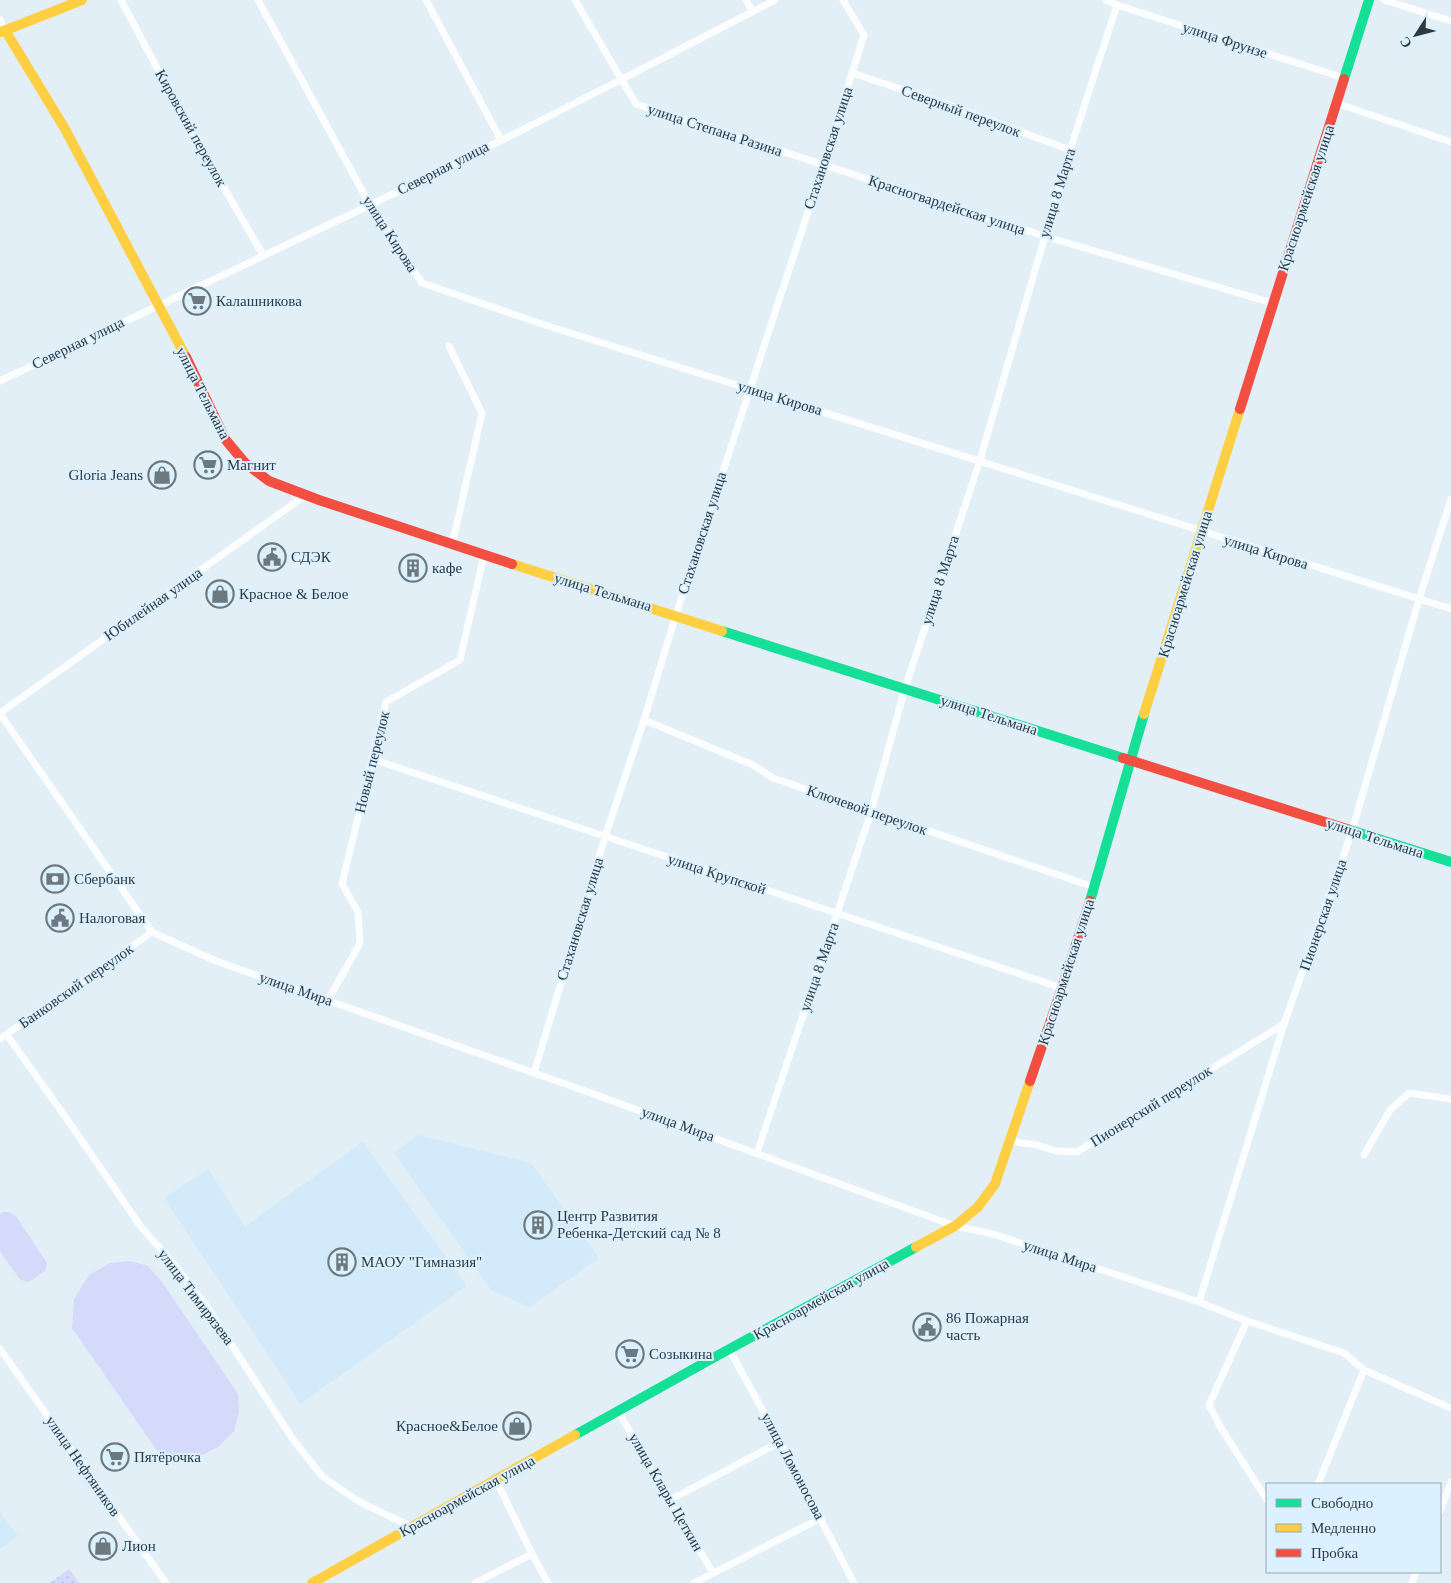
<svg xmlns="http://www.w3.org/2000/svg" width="1451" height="1583" font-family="'Times New Roman',serif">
<defs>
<pattern id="park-dots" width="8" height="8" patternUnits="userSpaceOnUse" patternTransform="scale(1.25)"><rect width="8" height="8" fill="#d5d9fa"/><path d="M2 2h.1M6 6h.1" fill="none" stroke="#b7bbd7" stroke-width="1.8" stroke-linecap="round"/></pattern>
</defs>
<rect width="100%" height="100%" fill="#e3eff7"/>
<!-- built -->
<g fill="#d2eafa">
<polygon points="418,1135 531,1163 599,1258 530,1307 491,1290 394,1153"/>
<polygon points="363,1142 467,1286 300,1404 164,1198 208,1169 245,1226"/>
<polygon points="0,1512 18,1536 0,1549"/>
</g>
<!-- park -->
<polygon fill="url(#park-dots)" points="69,1569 79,1583 50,1583"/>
<!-- garden -->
<g fill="#d5d9fa">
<polygon points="3,1212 10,1212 16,1216 47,1263 45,1271 32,1280 26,1282 20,1279 0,1252 0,1214"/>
<polygon points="130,1261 148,1266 162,1282 238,1394 239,1412 234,1431 218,1447 198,1457 175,1458 158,1452 72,1328 74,1299 89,1275 110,1263"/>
</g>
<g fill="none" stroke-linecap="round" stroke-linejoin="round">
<!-- street -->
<g stroke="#fbfdfe" stroke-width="7">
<polyline points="121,0 184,119 263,255"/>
<polyline points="258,0 370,205 422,283 545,325 1451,609"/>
<polyline points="426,0 501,140"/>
<polyline points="575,0 636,104 1044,236 1272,303"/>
<polyline points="746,0 753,12"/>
<polyline points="1106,0 1117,5 1344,78"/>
<polyline points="1384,0 1451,21"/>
<polyline points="0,20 5,30"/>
<polyline points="852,73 946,104 1070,150"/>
<polyline points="1336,103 1451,142"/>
<polyline points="449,346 482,413 452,545"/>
<path d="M0,381C122,322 246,265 368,206C505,140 640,70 775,0"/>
<polyline points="0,713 306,495"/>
<polyline points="0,714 152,932 216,961 588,1092 955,1226 993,1234 1199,1302 1247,1321 1344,1353 1364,1370 1451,1408"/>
<polyline points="644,720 753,765 773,778 1094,887"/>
<polyline points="372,759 1062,988"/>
<polyline points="328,1000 360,943 358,912 342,884 386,702 460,660 484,555"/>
<polyline points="7,1035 71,1125 141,1227 172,1262 207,1307 292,1438 322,1476 358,1501 412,1527"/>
<polyline points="0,1039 152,932"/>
<polyline points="534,1073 605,837 644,720 676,615 823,166 864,35 843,0"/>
<polyline points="1009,1141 1037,1145 1056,1151 1077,1152 1284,1024"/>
<polyline points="757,1153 871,812 905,688 980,460 1070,150 1117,5"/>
<polyline points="1364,1155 1390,1110 1409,1093 1451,1099"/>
<polyline points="1199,1302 1284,1024 1352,831 1419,599 1451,499"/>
<polyline points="1247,1321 1209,1405 1221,1428 1267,1500"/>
<polyline points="0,1349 166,1583"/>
<polyline points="729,1349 780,1442 854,1583"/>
<polyline points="618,1411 713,1573"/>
<polyline points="496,1480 532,1554 548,1583"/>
<polyline points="1318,1484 1364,1370"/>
<polyline points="670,1500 780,1442"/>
<polyline points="1440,1511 1451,1482"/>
<polyline points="475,1583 532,1554"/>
<polyline points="694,1583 821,1518"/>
<polyline points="1412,1583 1416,1572"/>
</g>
<!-- fast -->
<g stroke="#16e098" stroke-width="10">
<polyline points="1344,79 1369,0"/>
<polyline points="722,631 1123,758"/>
<polyline points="1347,829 1451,862"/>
<polyline points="1090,901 1144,714"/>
<polyline points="575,1435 713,1358 916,1247"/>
</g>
<!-- slow -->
<g stroke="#ffcf43" stroke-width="10">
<polyline points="5,30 65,129 186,357"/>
<polyline points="1,32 82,0"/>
<polyline points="512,564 722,631"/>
<polyline points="1144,714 1240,409"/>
<polyline points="916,1247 955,1226 978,1207 995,1184 1030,1081"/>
<polyline points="312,1583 575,1435"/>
</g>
<!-- jam -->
<g stroke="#f24e42" stroke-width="10">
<polyline points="186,357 225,439 245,463 269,481 319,500 512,564"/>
<polyline points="1240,409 1344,79"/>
<polyline points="1123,758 1347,829"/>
<polyline points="1030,1081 1062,988 1090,901"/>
</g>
</g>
<!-- icons -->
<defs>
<g id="supermarket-ring" transform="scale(1.4375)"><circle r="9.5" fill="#dbf1ff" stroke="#6d7980" stroke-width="1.5"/><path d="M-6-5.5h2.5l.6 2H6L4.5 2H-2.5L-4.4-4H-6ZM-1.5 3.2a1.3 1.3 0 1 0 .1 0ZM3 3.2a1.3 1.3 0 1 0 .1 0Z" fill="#6d7980"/></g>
<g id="shop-ring" transform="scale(1.4375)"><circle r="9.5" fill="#dbf1ff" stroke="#6d7980" stroke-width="1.5"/><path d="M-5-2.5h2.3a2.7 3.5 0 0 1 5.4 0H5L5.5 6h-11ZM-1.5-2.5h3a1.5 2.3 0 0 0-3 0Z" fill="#6d7980"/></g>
<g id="civic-ring" transform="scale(1.4375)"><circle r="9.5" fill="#dbf1ff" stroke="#6d7980" stroke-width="1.5"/><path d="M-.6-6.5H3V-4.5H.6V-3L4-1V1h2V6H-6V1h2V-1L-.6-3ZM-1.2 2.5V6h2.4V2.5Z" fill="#6d7980"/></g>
<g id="building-ring" transform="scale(1.4375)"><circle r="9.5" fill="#dbf1ff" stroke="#6d7980" stroke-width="1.5"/><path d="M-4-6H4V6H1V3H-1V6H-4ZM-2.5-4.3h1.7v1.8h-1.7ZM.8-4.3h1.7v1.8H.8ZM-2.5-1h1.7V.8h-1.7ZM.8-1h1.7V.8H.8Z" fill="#6d7980"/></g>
<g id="bank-ring" transform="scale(1.4375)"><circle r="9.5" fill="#dbf1ff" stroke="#6d7980" stroke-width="1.5"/><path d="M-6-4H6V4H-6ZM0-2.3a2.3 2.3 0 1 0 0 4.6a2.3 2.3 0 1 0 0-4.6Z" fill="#6d7980"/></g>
</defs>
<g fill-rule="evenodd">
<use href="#supermarket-ring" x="197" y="301"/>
<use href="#supermarket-ring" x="208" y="465"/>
<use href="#shop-ring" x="162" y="475"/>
<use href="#civic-ring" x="272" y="557"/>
<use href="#building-ring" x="413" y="568"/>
<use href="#shop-ring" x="220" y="594"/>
<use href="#bank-ring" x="55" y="879"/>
<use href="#civic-ring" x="60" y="918"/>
<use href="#building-ring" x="538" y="1225"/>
<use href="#building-ring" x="342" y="1262"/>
<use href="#civic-ring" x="927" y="1327"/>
<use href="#supermarket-ring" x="630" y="1354"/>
<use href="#shop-ring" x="517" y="1426"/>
<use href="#supermarket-ring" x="115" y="1457"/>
<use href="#shop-ring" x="103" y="1546"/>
</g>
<g text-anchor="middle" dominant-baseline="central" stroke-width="4" stroke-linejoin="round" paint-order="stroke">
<!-- street labels -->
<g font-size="15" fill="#2e3940" stroke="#dbf1ff">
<text transform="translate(1225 40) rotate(18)">улица Фрунзе</text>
<text transform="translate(961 111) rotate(20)">Северный переулок</text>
<text transform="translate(191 128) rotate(61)">Кировский переулок</text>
<text transform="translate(715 130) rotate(18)">улица Степана Разина</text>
<text transform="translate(828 148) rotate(-72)">Стахановская улица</text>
<text transform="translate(443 168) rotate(-27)">Северная улица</text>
<text transform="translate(1057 193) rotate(-73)">улица 8 Марта</text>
<text transform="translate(1306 198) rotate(-72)">Красноармейская улица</text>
<text transform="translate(947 205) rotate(18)">Красногвардейская улица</text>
<text transform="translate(390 234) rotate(57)">улица Кирова</text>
<text transform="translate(78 343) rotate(-26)">Северная улица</text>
<text transform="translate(203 393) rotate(63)">улица Тельмана</text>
<text transform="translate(780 398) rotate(17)">улица Кирова</text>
<text transform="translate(702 533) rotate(-72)">Стахановская улица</text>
<text transform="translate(1266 552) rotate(17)">улица Кирова</text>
<text transform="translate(940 580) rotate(-72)">улица 8 Марта</text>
<text transform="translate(1185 584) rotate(-73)">Красноармейская улица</text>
<text transform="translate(603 592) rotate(17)">улица Тельмана</text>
<text transform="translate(153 604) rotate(-35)">Юбилейная улица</text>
<text transform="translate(989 715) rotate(18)">улица Тельмана</text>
<text transform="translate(372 762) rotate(-76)">Новый переулок</text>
<text transform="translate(867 810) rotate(19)">Ключевой переулок</text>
<text transform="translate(1375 838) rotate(18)">улица Тельмана</text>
<text transform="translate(717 874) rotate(18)">улица Крупской</text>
<text transform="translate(1323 915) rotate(-71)">Пионерская улица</text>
<text transform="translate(580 919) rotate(-73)">Стахановская улица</text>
<text transform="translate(819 967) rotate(-71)">улица 8 Марта</text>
<text transform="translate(1066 972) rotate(-72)">Красноармейская улица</text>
<text transform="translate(76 986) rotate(-35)">Банковский переулок</text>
<text transform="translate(296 989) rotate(19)">улица Мира</text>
<text transform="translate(1151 1106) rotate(-32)">Пионерский переулок</text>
<text transform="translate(678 1124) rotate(20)">улица Мира</text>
<text transform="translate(1060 1256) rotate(18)">улица Мира</text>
<text transform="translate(196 1297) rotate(53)">улица Тимирязева</text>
<text transform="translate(821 1299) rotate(-29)">Красноармейская улица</text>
<text transform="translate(83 1466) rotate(55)">улица Нефтяников</text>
<text transform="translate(793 1466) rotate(62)">улица Ломоносова</text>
<text transform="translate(666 1492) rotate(60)">улица Клары Цеткин</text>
<text transform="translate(467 1496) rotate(-29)">Красноармейская улица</text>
</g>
<!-- poi labels -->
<g font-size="15" fill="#2e3940" stroke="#dbf1ff" text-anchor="start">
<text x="216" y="301">Калашникова</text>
<text x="227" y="465">Магнит</text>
<text x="143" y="475" text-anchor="end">Gloria Jeans</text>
<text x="291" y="557">СДЭК</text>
<text x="432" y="568">кафе</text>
<text x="239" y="594">Красное &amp; Белое</text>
<text x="74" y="879">Сбербанк</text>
<text x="79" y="918">Налоговая</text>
<text x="557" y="1216">Центр Развития<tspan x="557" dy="17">Ребенка-Детский сад № 8</tspan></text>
<text x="361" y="1262">МАОУ "Гимназия"</text>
<text x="946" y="1318">86 Пожарная<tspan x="946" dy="17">часть</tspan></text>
<text x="649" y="1354">Созыкина</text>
<text x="498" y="1426" text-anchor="end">Красное&amp;Белое</text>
<text x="134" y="1457">Пятёрочка</text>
<text x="122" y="1546">Лион</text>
</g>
</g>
<!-- legend -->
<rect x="1266" y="1483" width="175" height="90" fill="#dbf1ff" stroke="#96a7b3"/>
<rect x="1276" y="1499" width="25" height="8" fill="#16e098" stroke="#96a7b3"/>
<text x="1311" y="1508" font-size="15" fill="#2e3940">Свободно</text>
<rect x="1276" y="1524" width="25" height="8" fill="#ffcf43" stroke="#96a7b3"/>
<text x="1311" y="1533" font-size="15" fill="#2e3940">Медленно</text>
<rect x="1276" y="1549" width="25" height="8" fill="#f24e42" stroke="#96a7b3"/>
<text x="1311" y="1558" font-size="15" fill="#2e3940">Пробка</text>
<!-- north arrow -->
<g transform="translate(1416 35) rotate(234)" stroke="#dbf1ff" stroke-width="4" paint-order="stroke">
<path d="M0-4L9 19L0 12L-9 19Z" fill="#2e3940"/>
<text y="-8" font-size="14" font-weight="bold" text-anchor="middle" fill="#2e3940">С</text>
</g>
</svg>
